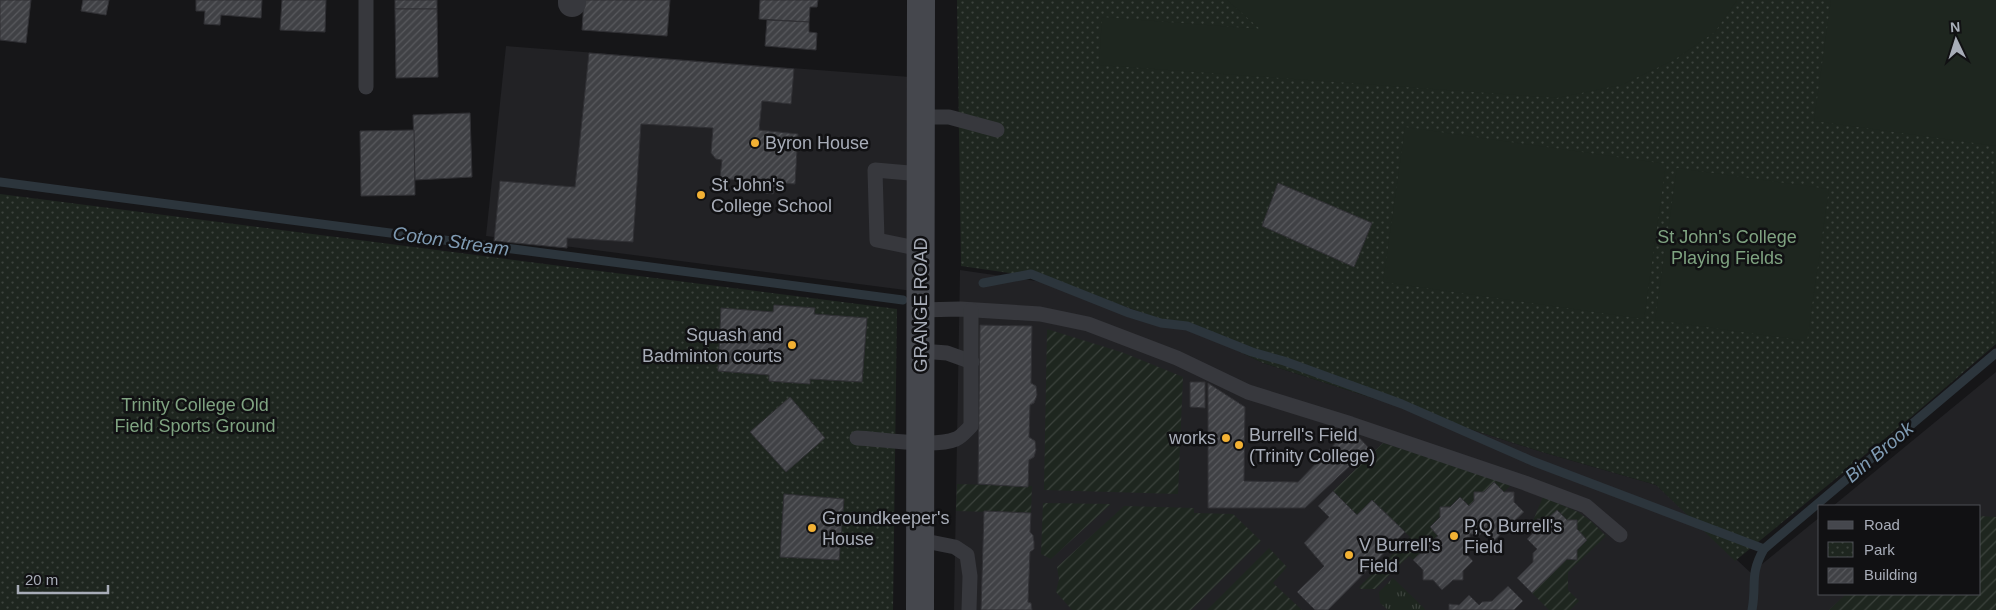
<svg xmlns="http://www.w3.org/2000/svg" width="1996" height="610" font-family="Arial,sans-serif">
<defs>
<pattern id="grass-tufts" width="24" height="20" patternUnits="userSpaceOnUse" patternTransform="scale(1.25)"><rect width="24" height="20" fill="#1e261f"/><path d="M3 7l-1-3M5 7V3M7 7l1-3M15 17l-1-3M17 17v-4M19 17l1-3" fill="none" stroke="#3c433d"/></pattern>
<pattern id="park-dots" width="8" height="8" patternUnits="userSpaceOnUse" patternTransform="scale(1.25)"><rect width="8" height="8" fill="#1e261f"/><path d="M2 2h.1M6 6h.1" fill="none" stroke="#3c433d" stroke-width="1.8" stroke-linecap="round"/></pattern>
<pattern id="garden-furrows" width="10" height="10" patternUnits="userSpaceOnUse" patternTransform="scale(1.25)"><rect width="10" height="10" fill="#1e261f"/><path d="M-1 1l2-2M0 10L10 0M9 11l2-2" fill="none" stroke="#3c433d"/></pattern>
<pattern id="building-hatch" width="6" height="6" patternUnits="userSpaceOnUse" patternTransform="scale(1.25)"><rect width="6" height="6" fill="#404145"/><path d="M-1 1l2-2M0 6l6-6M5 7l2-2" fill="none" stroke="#595a5e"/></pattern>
</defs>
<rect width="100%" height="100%" fill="#161618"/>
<!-- built -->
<g fill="#222225">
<polygon points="506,46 910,77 913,291 486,236"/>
<polygon points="960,270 1043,282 1187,326 1263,363 1542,452 1656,485 1751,573 1820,517 1820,594 1980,594 1980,506 1833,506 1996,372 1996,610 954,610"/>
</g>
<!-- grass -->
<polygon fill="url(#grass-tufts)" points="1393,578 1424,608 1425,610 1388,610 1380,603 1379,592"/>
<!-- park -->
<g fill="url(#park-dots)">
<polygon points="957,0 1996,0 1996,344 1910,418 1735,561 1656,485 1542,452 1263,363 1202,334 1045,278 961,266"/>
<polygon points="0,194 897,309 893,610 0,610"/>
</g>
<!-- garden -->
<g fill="url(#garden-furrows)">
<polygon points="1047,329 1124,353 1183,377 1178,494 1044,490"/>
<polygon points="1383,443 1504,480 1510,486 1504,492 1494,482 1484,492 1474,492 1474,501 1469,506 1440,507 1440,517 1430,527 1438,536 1433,540 1424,540 1424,550 1413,560 1409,556 1375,589 1361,589 1359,587 1410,537 1372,500 1357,515 1333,491"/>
<polygon points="957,484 1032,486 1031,513 956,511"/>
<polygon points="1543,497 1578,512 1592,522 1606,536 1568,572 1568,590 1579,601 1570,610 1549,610 1532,593 1567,559 1576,560 1577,550 1587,540 1577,529 1577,520 1567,520 1558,510 1537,529 1532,523"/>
<polygon points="1043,503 1111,504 1051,559 1041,554"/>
<polygon points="1124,506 1194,508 1194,513 1233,514 1261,541 1191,610 1072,610 1056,592 1059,579 1057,567"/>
<polygon points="1980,516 1996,517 1996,610 1829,610 1846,594 1980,594"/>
<polygon points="1269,548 1287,567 1273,583 1302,610 1207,610"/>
</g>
<!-- pitch -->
<g fill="#1e261f">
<polygon points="1227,0 1737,0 1715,32 1674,60 1621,85 1557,98 1099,65 1102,17 1260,29"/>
<polygon points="1831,0 1996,0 1996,146 1814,121"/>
<polygon points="1405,127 1666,164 1644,319 1383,282"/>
<polygon points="1677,168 1829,189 1807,341 1655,320"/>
</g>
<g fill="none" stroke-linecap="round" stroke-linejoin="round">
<!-- stream -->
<g stroke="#2c353c" stroke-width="9">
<polyline points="0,182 903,300"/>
<polyline points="983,283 1031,274 1129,313 1161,323 1187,326 1252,352 1284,361 1402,404 1532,461 1764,549"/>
<path d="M1752,610C1757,584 1749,575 1764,549L1996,353"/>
</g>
</g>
<!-- building -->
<g fill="url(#building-hatch)" stroke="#303034">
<polygon points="0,0 31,0 26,43 0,40"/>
<polygon points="83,0 109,0 106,15 81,11"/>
<polygon points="196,0 262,0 261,18 221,15 220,25 204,24 205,11 196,11"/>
<polygon points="282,0 326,0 325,32 280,30"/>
<rect x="395" y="0" width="42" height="9"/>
<polygon points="584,0 670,0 667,36 582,30"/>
<polygon points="760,0 818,0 817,7 810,7 809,22 759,19"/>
<polygon points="395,9 437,9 438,77 396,78"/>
<polygon points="767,20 809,22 809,32 817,33 816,50 765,46"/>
<polygon points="589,53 794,69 791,104 762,101 759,130 798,134 795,184 778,183 773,194 744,191 739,180 720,178 722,160 716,159 711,153 713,128 641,124 633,242 567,238 567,248 494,241 500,181 575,187"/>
<polygon points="470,113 472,177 415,180 413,115"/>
<polygon points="414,130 415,195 361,196 360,131"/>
<polygon points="1278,183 1372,223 1354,267 1262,226"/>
<polygon points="774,305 815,308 814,314 867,318 862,382 810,379 810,384 769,381 769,375 718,371 721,308 773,312"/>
<polygon points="980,325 1032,326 1031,383 1036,386 1037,395 1034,403 1030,405 1029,437 1035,441 1036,450 1034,457 1029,460 1028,487 978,484"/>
<polygon points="1190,382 1205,382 1205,408 1190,407"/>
<polygon points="1208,383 1245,407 1244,481 1298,482 1350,428 1369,448 1305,508 1208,508"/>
<polygon points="790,397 825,438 786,472 750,432"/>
<polygon points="1494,482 1504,492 1514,492 1514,502 1524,512 1513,522 1513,532 1503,532 1493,542 1483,531 1480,535 1470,534 1470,537 1467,538 1467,547 1463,550 1473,561 1463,571 1463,580 1453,580 1442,590 1433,580 1423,580 1423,570 1413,560 1424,550 1423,540 1433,540 1438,536 1430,527 1440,517 1440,507 1450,507 1460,497 1469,506 1474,501 1474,492 1484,492"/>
<polygon points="1333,491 1357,515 1372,500 1405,532 1328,610 1315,610 1297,592 1324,566 1304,543 1329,517 1318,506"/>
<polygon points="784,494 844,499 839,560 780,557"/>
<polygon points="1557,510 1567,520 1577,520 1577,529 1587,540 1577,550 1577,560 1567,559 1532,593 1517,578 1533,562 1533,553 1537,549 1527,539 1537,529 1537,519 1547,519"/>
<polygon points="984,511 1031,513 1030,532 1033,535 1034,542 1034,549 1030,552 1028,602 1031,603 1032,610 981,610"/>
<polygon points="1508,586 1523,601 1514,610 1449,610 1449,604 1459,605 1469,595 1479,605 1482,602 1492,601"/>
</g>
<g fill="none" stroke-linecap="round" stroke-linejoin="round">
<!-- lane -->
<g stroke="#37383d" stroke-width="15">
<polyline points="366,87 366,0"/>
<polyline points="922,117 949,117 997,130"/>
<polyline points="921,249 877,240 875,170 921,174"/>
<polyline points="920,310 960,309 1040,314 1088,324 1177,358 1248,392 1351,424 1525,483 1586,506 1620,535"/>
<polyline points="921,351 947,353 972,362"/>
<path d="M857,438C881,439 935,448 956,439C961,437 966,431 971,426V310"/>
<polyline points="920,540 955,547 967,555 970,576 969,610"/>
</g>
<!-- street -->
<polyline stroke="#37383d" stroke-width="28" points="572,3 572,0"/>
<!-- secondary -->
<polyline stroke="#45474d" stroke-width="28" points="920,610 921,0"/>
</g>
<!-- markers -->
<g fill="#f2b134" stroke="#111113" stroke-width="2">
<circle cx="755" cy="143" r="5"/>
<circle cx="701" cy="195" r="5"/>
<circle cx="792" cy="345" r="5"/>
<circle cx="1226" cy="438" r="5"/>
<circle cx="1239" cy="445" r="5"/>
<circle cx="812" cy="528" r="5"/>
<circle cx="1454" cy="536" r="5"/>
<circle cx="1349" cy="555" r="5"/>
</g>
<g text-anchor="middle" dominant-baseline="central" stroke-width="5" stroke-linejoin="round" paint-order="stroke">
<!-- poi labels -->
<g font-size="18" fill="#a8adb8" stroke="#111113" text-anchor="start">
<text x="765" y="143">Byron House</text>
<text x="711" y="185">St John's<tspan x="711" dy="21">College School</tspan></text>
<text x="782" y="335" text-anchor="end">Squash and<tspan x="782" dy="21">Badminton courts</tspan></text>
<text x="1249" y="435">Burrell's Field<tspan x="1249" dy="21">(Trinity College)</tspan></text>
<text x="1216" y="438" text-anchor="end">works</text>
<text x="822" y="518">Groundkeeper's<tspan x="822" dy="21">House</tspan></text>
<text x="1464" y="526">P,Q Burrell's<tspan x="1464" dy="21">Field</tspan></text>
<text x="1359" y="545">V Burrell's<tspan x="1359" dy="21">Field</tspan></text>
</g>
<!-- park labels -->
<g font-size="18" fill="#7fa381" stroke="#111113">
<text x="1727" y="237">St John's College<tspan x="1727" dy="21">Playing Fields</tspan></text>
<text x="195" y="405">Trinity College Old<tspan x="195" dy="21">Field Sports Ground</tspan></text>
</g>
<!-- street labels -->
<g font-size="18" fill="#a8adb8" stroke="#111113">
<text transform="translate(921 305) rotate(-90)">GRANGE ROAD</text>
</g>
<!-- water labels -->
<g font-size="19" font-style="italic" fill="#7f9bb3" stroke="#111113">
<text transform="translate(451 241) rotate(8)">Coton Stream</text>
<text transform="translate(1879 452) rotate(-40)">Bin Brook</text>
</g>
</g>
<!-- legend -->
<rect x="1818" y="505" width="162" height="90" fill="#111113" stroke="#4d4f55"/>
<rect x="1828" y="521" width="25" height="8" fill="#45474d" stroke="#4d4f55"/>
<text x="1864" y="530" font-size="15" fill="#a8adb8">Road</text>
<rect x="1828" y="542" width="25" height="15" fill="url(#park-dots)" stroke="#4d4f55"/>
<text x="1864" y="555" font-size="15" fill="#a8adb8">Park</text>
<rect x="1828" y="568" width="25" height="15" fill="url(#building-hatch)" stroke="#4d4f55"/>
<text x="1864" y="580" font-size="15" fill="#a8adb8">Building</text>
<!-- north arrow -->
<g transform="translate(1956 40) rotate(356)" stroke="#111113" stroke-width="4" paint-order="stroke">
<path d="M0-4L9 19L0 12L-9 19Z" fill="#a8adb8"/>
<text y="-8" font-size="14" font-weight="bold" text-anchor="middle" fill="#a8adb8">N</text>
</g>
<!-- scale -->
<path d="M18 585v8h90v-8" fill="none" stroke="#a8adb8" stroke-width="2.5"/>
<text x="25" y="585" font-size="15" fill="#a8adb8" stroke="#111113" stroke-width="4" paint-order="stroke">20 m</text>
</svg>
